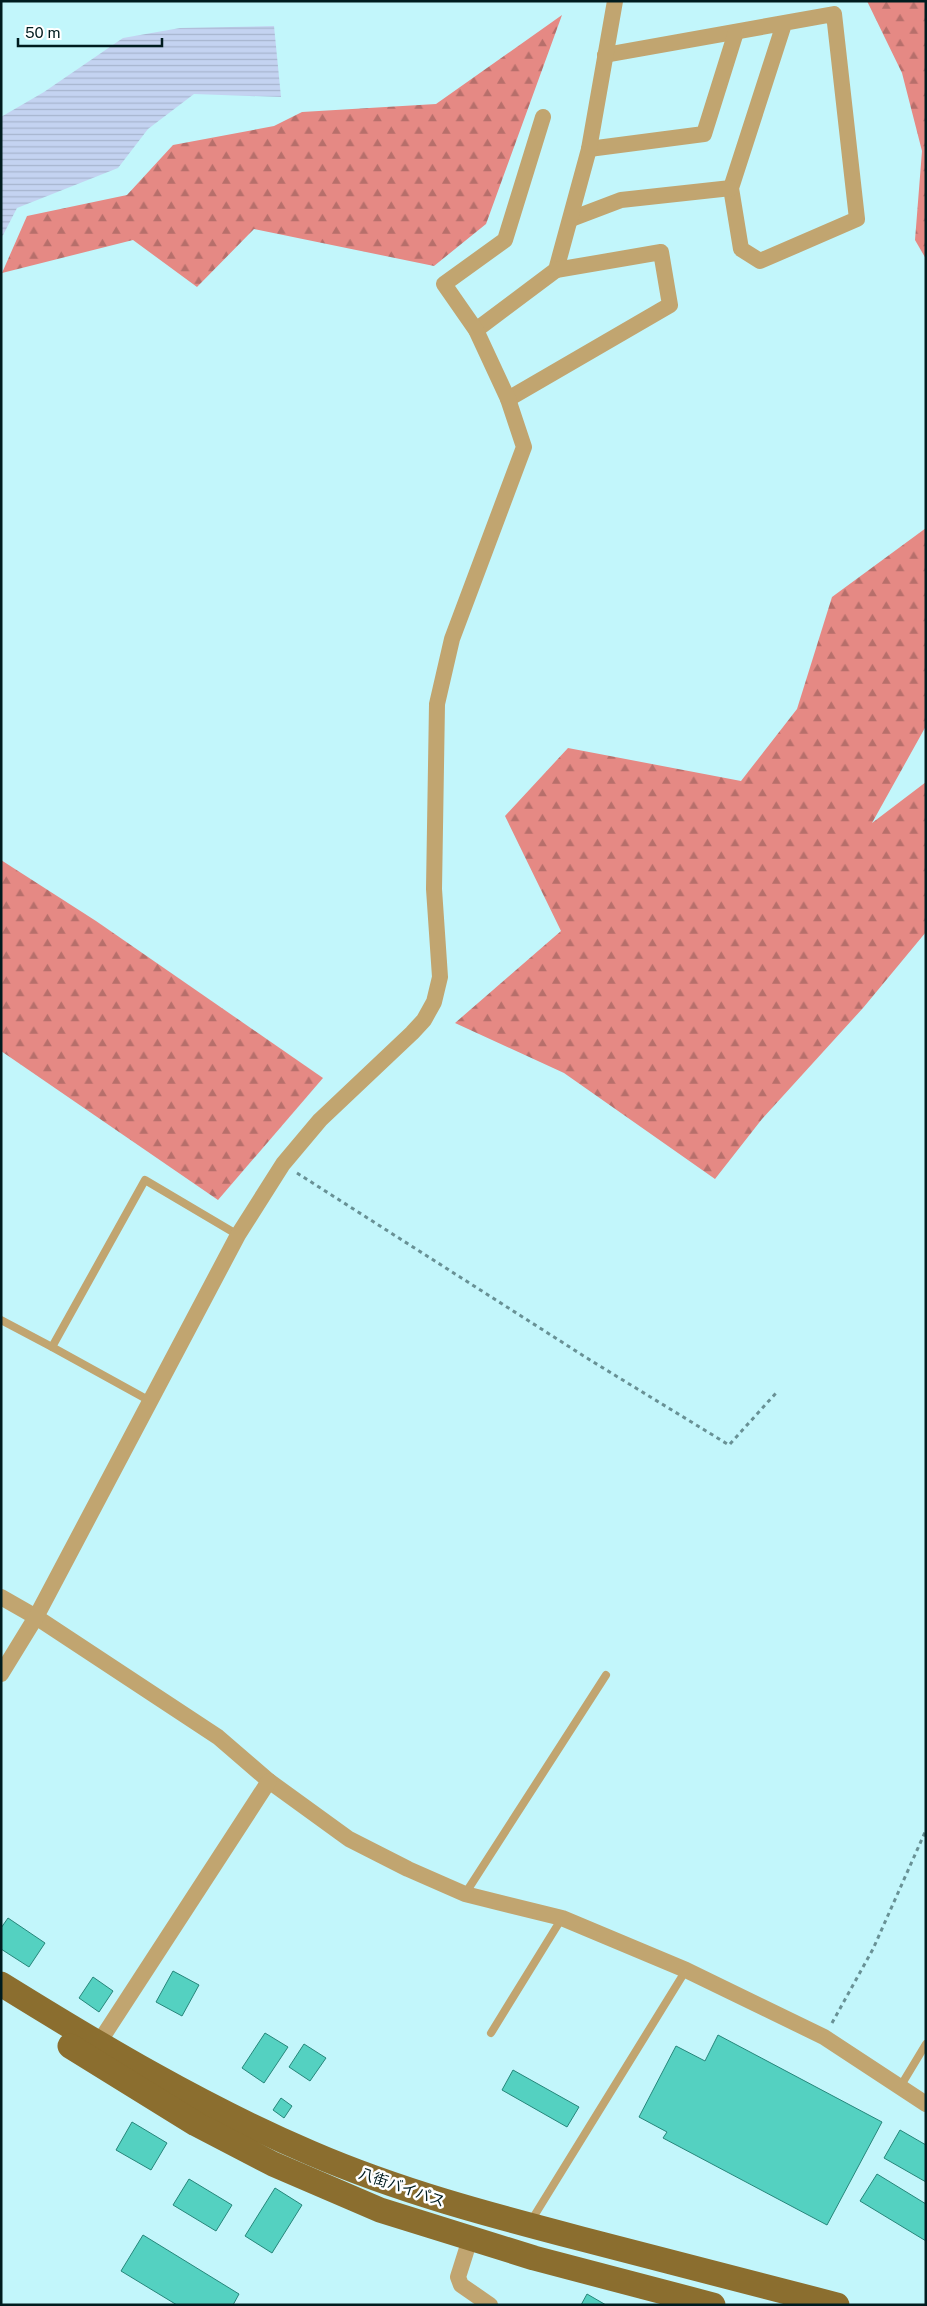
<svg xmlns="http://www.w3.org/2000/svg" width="927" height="2306" font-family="'Public Sans','Noto Sans JP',sans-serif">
<defs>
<pattern id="forest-firs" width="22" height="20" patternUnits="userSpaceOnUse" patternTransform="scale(1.25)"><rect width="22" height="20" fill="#e58984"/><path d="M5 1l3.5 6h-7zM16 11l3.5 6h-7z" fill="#b76f6b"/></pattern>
<pattern id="water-rules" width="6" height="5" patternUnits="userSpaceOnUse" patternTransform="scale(1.25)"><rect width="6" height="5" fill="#c4d3f1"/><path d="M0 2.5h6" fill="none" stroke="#a7b5ce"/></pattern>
</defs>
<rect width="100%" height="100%" fill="#c2f6fb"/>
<!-- forest -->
<g fill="url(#forest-firs)">
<polygon points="867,1 926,1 926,259 915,240 922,151 902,73"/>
<polygon points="562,15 486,224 434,266 254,229 197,287 133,240 2,273 27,216 127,195 173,145 274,126 302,112 436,104"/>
<polygon points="926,528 926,726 872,823 926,782 926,932 863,1008 762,1119 715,1179 564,1073 455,1023 561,931 505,816 568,748 741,781 797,709 832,597"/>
<polygon points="1,860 96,921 323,1078 218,1200 1,1051"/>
</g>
<!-- water -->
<polygon fill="url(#water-rules)" points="274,26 281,97 194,94 148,129 118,168 17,208 1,239 1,117 44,92 123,38 180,28"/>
<!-- building -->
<g fill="#54d1c1" stroke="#26867a">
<polygon points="8,1918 45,1943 29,1967 1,1949 1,1928"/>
<polygon points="173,1971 199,1985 182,2016 156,2002"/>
<polygon points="93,1977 113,1991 99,2012 79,1998"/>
<polygon points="265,2033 288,2047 264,2083 242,2068"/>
<polygon points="718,2035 882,2122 827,2225 663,2138 667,2132 639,2117 676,2046 705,2061"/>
<polygon points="304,2044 326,2058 310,2081 289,2067"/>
<polygon points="513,2070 579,2107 567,2127 502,2090"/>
<polygon points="281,2098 292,2106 284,2118 273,2110"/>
<polygon points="132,2122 167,2143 151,2170 116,2150"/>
<polygon points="900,2130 926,2145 926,2182 884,2158"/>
<polygon points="877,2174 926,2204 926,2241 860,2201"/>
<polygon points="189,2179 232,2205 216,2231 173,2205"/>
<polygon points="275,2188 302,2205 272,2253 245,2236"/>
<polygon points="143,2235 239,2294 233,2305 177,2305 121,2271"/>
<polygon points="587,2294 606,2305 581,2305"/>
</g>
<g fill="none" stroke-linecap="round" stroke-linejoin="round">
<!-- path -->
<g stroke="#689195" stroke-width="3" stroke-dasharray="4 4" stroke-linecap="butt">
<polyline points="297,1173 590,1360 729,1445 776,1393"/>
<polyline points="832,2023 873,1949 926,1830"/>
</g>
<!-- service -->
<g stroke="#c1a570" stroke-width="8">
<polyline points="1,1320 52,1347"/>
<polyline points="150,1401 52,1347 145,1180 238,1235"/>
<polyline points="465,1894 606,1675"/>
<polyline points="491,2033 562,1918"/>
<polyline points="900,2087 926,2044"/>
<polyline points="531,2221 686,1970"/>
</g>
<!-- minor -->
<g stroke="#c1a570" stroke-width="16">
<polyline points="605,55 834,14 857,219 760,261 741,249 731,188 784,24"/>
<polyline points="589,149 704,134 736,32"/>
<polyline points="571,219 621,200 731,188"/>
<polyline points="476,330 556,270 589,149 615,1"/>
<polyline points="508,399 670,305 661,252 556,270"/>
<polyline points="1,1597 36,1617 218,1737 269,1781 349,1839 408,1869 465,1894 562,1918 686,1970 824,2037 926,2104"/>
<polyline points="1,1674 36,1617 238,1235 283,1164 320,1120 412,1033 424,1020 434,1002 440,977 434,889 437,704 452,639 524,447 508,399 476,330 444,284 505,240 543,117"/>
<polyline points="98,2044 269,1781"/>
<polyline points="470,2239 458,2277 461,2285 490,2305"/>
</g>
<!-- primary -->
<g stroke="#8b6e2f" stroke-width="25">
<path d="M1,1984C101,2046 203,2107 311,2153C399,2191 490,2215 582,2239C667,2261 752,2283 837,2305"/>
<polyline points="70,2046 196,2124 273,2164 380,2210 534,2258 713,2305"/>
</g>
</g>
<g text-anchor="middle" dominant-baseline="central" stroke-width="5" stroke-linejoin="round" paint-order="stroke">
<!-- street labels -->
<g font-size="15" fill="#001c1f" stroke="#fff">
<text transform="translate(402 2187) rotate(19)">八街バイパス</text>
</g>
</g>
<!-- border -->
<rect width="927" height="2306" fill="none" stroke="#001c1f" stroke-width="5"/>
<!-- scale -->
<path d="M18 38v8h144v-8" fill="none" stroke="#001c1f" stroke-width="2.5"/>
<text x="25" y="38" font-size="15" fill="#001c1f" stroke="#ffffff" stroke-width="4" paint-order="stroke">50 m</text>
</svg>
